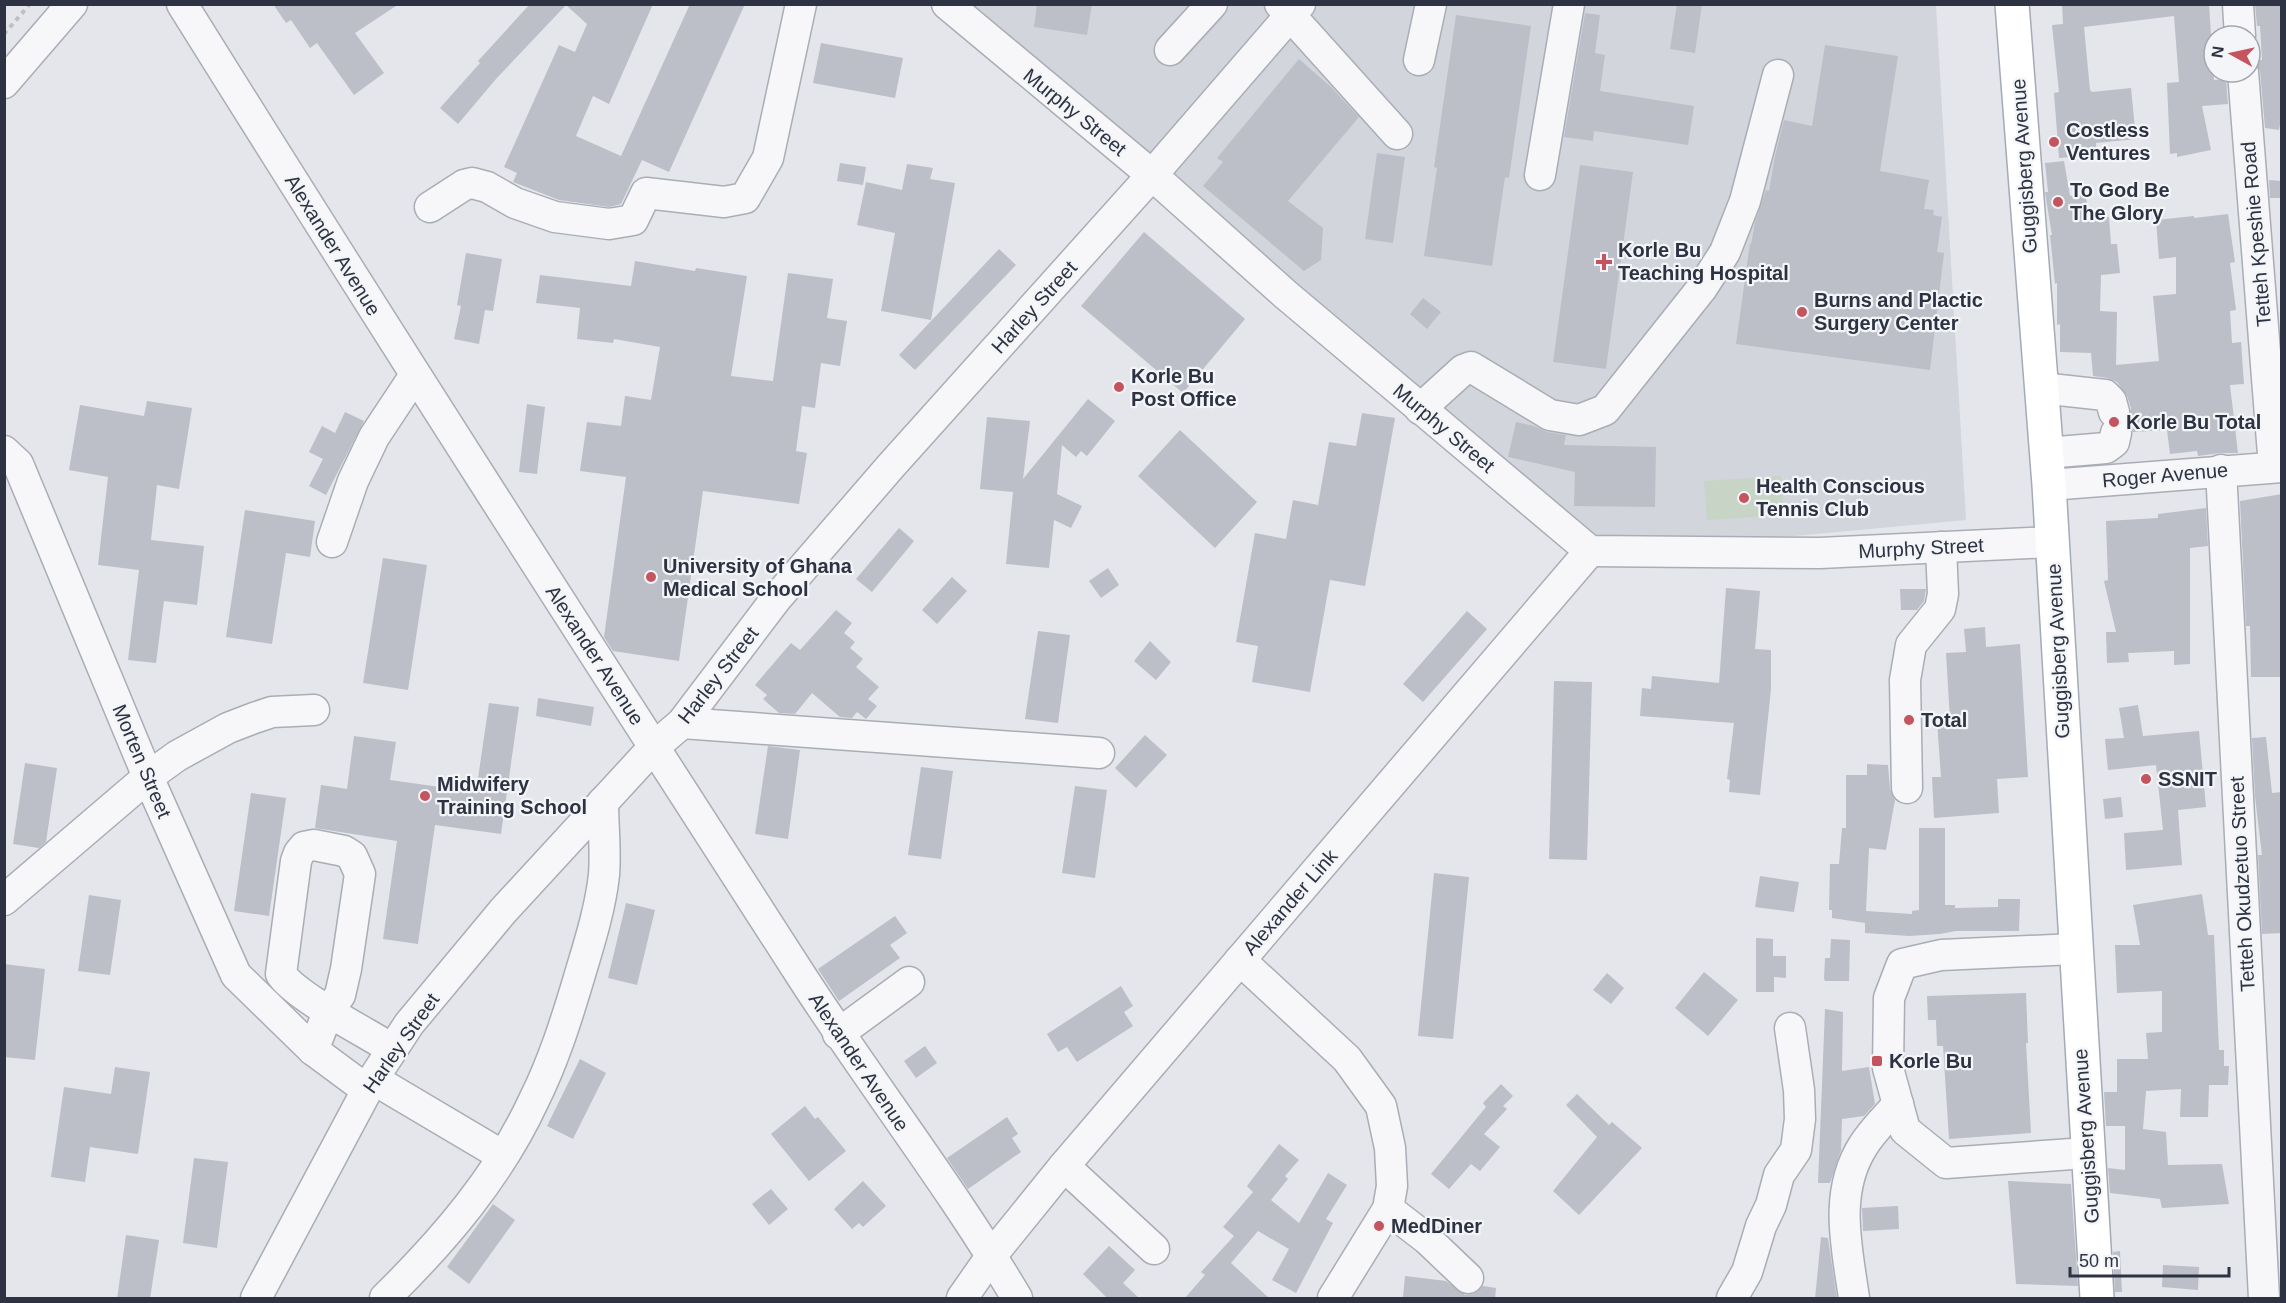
<svg xmlns="http://www.w3.org/2000/svg" width="2286" height="1303" font-family="Arial,sans-serif">
<rect width="100%" height="100%" fill="#e4e6eb"/>
<!-- built -->
<polygon fill="#d2d5dc" points="971,5 1936,5 1966,520 1621,552 1561,535"/>
<!-- green -->
<polygon fill="#c8d4c6" points="1781,476 1784,515 1707,520 1704,481"/>
<!-- building -->
<g fill="#bcbfc7">
<polygon points="273,4 399,4 355,33 384,73 354,95 317,43 310,48 291,20 286,23"/>
<polygon points="530,4 653,4 609,104 593,96 576,136 621,156 690,4 745,4 669,172 642,160 621,204 609,207 559,200 513,182 517,173 504,167 559,45 575,52 587,24 566,5 496,79 458,124 440,108 480,63 478,61"/>
<polygon points="1037,4 1092,4 1087,35 1034,27"/>
<polygon points="1677,4 1702,4 1695,53 1670,49"/>
<polygon points="2062,4 2209,4 2214,80 2226,79 2228,104 2202,106 2211,150 2177,157 2177,153 2170,154 2167,83 2179,82 2174,16 2084,27 2090,90 2092,92 2131,88 2136,139 2096,143 2097,155 2059,158 2054,93 2059,92 2052,25 2063,24"/>
<polygon points="2255,4 2282,4 2282,115 2279,130 2265,128 2260,71 2255,60 2262,60 2260,26 2257,26"/>
<polygon points="1585,13 1600,15 1595,53 1605,55 1600,91 1694,106 1688,145 1594,131 1593,141 1564,137"/>
<polygon points="1456,15 1531,26 1509,178 1505,177 1492,266 1424,256 1437,168 1434,167"/>
<polygon points="821,43 903,58 895,98 813,83"/>
<polygon points="1825,45 1898,56 1880,171 1929,180 1924,209 1934,210 1933,215 1942,217 1937,252 1944,253 1930,370 1736,344 1750,243 1751,244 1755,223 1766,190 1769,191 1775,156 1784,120 1812,126"/>
<polygon points="1299,59 1331,87 1359,117 1288,201 1323,228 1321,260 1304,271 1203,186 1223,162 1217,158"/>
<polygon points="1377,153 1405,157 1393,243 1365,239"/>
<polygon points="2064,161 2070,196 2085,193 2090,218 2109,217 2111,244 2117,244 2120,273 2101,275 2100,311 2117,312 2116,365 2159,361 2153,296 2176,294 2176,257 2159,259 2156,220 2194,216 2194,218 2228,214 2235,262 2230,263 2236,310 2230,311 2232,343 2241,342 2244,384 2230,385 2238,453 2220,453 2198,456 2197,451 2170,454 2167,430 2133,432 2128,421 2131,408 2127,396 2117,382 2107,378 2093,376 2091,353 2060,352 2060,324 2057,325 2057,283 2055,284 2050,235 2052,235 2046,199 2045,192 2048,192 2045,163"/>
<polygon points="840,163 866,167 863,185 837,181"/>
<polygon points="907,164 933,168 930,179 955,183 931,320 881,311 895,233 857,225 866,182 902,190"/>
<polygon points="1580,165 1633,172 1606,369 1553,362"/>
<polygon points="2269,180 2282,181 2282,198 2270,198"/>
<polygon points="1144,232 1245,319 1183,393 1081,306"/>
<polygon points="999,249 1016,265 915,370 899,355"/>
<polygon points="466,253 502,259 493,311 485,310 479,344 454,339 461,306 457,305"/>
<polygon points="635,261 695,271 696,268 747,276 731,376 773,381 788,273 833,279 827,318 847,321 840,366 821,363 815,408 802,406 796,451 807,453 799,504 703,491 679,661 613,651 604,637 626,477 580,471 587,422 621,426 625,396 651,400 660,347 614,339 613,343 577,339 580,308 536,303 540,275 631,286"/>
<polygon points="1423,298 1441,312 1427,329 1410,314"/>
<polygon points="1088,399 1115,421 1087,456 1081,451 1076,457 1062,445 1057,494 1082,506 1071,528 1054,520 1049,568 1006,564 1013,492 980,489 987,417 1030,421 1023,479"/>
<polygon points="147,401 192,408 179,489 157,485 151,540 204,546 197,605 164,601 156,663 128,660 139,570 98,565 108,477 69,470 80,405 144,416"/>
<polygon points="527,404 545,407 537,474 519,472"/>
<polygon points="345,412 364,421 326,495 309,486 323,459 309,452 322,426 335,433"/>
<polygon points="1362,413 1395,418 1365,586 1330,580 1310,692 1252,682 1258,646 1236,642 1255,533 1286,539 1293,500 1318,505 1329,442 1356,446"/>
<polygon points="1516,422 1534,426 1547,432 1566,435 1564,445 1656,447 1655,507 1574,506 1575,472 1508,457"/>
<polygon points="1180,430 1257,502 1215,548 1138,476"/>
<polygon points="2282,494 2282,677 2251,677 2250,626 2246,626 2240,501"/>
<polygon points="2206,508 2208,546 2190,548 2190,664 2174,665 2174,651 2128,653 2129,662 2107,663 2106,632 2116,632 2104,581 2108,580 2106,521 2158,518 2158,514"/>
<polygon points="245,510 315,521 310,557 286,553 272,644 226,637"/>
<polygon points="899,528 914,541 872,592 856,579"/>
<polygon points="383,558 427,565 408,690 363,683"/>
<polygon points="1108,568 1119,585 1101,598 1089,581"/>
<polygon points="952,577 967,591 937,624 922,610"/>
<polygon points="1726,588 1760,591 1755,649 1771,650 1771,689 1760,795 1729,792 1730,780 1727,779 1734,723 1640,716 1642,688 1651,689 1652,676 1719,683"/>
<polygon points="1900,589 1926,589 1924,601 1917,610 1901,610"/>
<polygon points="836,610 852,623 844,633 855,642 850,648 863,659 856,667 879,687 868,699 877,706 866,719 857,712 852,718 840,717 812,693 795,714 779,713 763,699 767,695 755,685 791,643 800,650"/>
<polygon points="1467,611 1487,629 1423,702 1403,684"/>
<polygon points="1985,627 1986,647 2020,644 2028,777 1997,779 1999,813 1934,818 1932,777 1941,777 1937,721 1950,720 1946,653 1966,652 1964,629"/>
<polygon points="1038,631 1070,635 1058,723 1025,719"/>
<polygon points="1150,641 1171,662 1156,680 1134,661"/>
<polygon points="1554,681 1592,682 1587,860 1549,859"/>
<polygon points="538,698 594,707 591,726 536,716"/>
<polygon points="489,703 519,707 501,834 435,825 418,944 383,939 397,841 315,828 321,785 347,789 354,736 396,742 390,780 476,792"/>
<polygon points="2138,705 2143,736 2199,731 2206,807 2178,810 2182,865 2126,870 2124,833 2163,830 2156,765 2108,770 2105,739 2124,738 2119,708"/>
<polygon points="1145,735 1167,755 1136,788 1115,768"/>
<polygon points="2266,737 2272,793 2282,792 2282,933 2262,934 2258,855 2262,855 2255,797 2252,738"/>
<polygon points="768,746 800,750 788,839 755,834"/>
<polygon points="25,763 57,768 46,842 39,848 13,844"/>
<polygon points="1867,764 1888,765 1890,789 1895,800 1886,850 1869,848 1866,911 1912,914 1912,911 1919,910 1919,828 1945,828 1945,905 1955,905 1955,908 1998,907 1998,899 2020,899 2019,931 1956,931 1940,934 1909,936 1865,933 1865,923 1832,918 1832,910 1829,910 1830,864 1839,864 1842,828 1846,828 1846,775 1867,775"/>
<polygon points="921,767 953,771 941,859 908,855"/>
<polygon points="1075,786 1107,790 1095,878 1062,873"/>
<polygon points="251,793 286,798 269,916 234,911"/>
<polygon points="2121,797 2123,817 2105,819 2103,799"/>
<polygon points="1434,873 1469,877 1453,1039 1418,1036"/>
<polygon points="1760,876 1799,882 1794,912 1755,907"/>
<polygon points="2202,894 2208,935 2214,935 2219,1050 2224,1050 2224,1066 2229,1066 2228,1085 2209,1085 2208,1117 2180,1117 2181,1089 2146,1091 2143,1129 2166,1132 2168,1165 2222,1164 2229,1204 2162,1208 2160,1199 2110,1193 2108,1168 2125,1170 2125,1126 2106,1126 2104,1092 2117,1092 2117,1059 2148,1059 2146,1033 2162,1032 2162,991 2117,993 2115,945 2140,945 2133,905"/>
<polygon points="89,895 121,900 110,975 78,971"/>
<polygon points="626,903 655,910 637,985 608,978"/>
<polygon points="895,916 907,933 890,945 900,958 839,1001 818,969"/>
<polygon points="1756,938 1773,939 1773,956 1786,956 1786,978 1774,977 1774,992 1756,992"/>
<polygon points="1831,939 1850,940 1849,981 1825,981 1824,979 1825,958 1830,958"/>
<polygon points="4,964 45,969 35,1060 4,1057"/>
<polygon points="1704,972 1738,1000 1708,1036 1675,1008"/>
<polygon points="1607,973 1624,988 1611,1004 1593,990"/>
<polygon points="1121,986 1133,1006 1124,1012 1133,1026 1077,1062 1067,1047 1058,1052 1047,1034"/>
<polygon points="2026,993 2028,1043 2026,1043 2031,1133 1949,1139 1943,1046 1937,1046 1936,1020 1928,1020 1927,996"/>
<polygon points="1825,1009 1843,1012 1842,1071 1869,1067 1875,1104 1864,1116 1842,1119 1841,1150 1830,1183 1818,1183"/>
<polygon points="925,1046 937,1063 916,1078 904,1061"/>
<polygon points="580,1059 606,1073 573,1139 547,1126"/>
<polygon points="115,1067 150,1072 138,1154 90,1147 85,1182 51,1177 64,1087 111,1094"/>
<polygon points="1501,1084 1513,1096 1503,1106 1507,1109 1484,1134 1500,1147 1480,1171 1471,1164 1449,1189 1431,1174 1486,1107 1483,1103"/>
<polygon points="1577,1094 1609,1125 1612,1122 1642,1148 1579,1215 1553,1191 1597,1137 1566,1105"/>
<polygon points="805,1106 815,1119 818,1117 846,1151 809,1181 771,1134"/>
<polygon points="1007,1117 1018,1134 1012,1138 1021,1152 968,1189 947,1158"/>
<polygon points="1279,1144 1299,1160 1285,1176 1288,1179 1271,1200 1299,1223 1328,1173 1347,1185 1326,1219 1333,1223 1296,1293 1272,1280 1289,1249 1258,1231 1231,1263 1270,1299 1184,1299 1205,1275 1201,1272 1234,1236 1223,1227 1253,1192 1247,1186"/>
<polygon points="194,1158 228,1162 217,1248 183,1243"/>
<polygon points="863,1181 886,1206 863,1227 859,1223 852,1229 834,1209"/>
<polygon points="2008,1181 2071,1184 2078,1286 2016,1284"/>
<polygon points="771,1189 788,1209 769,1225 752,1204"/>
<polygon points="493,1204 515,1220 469,1284 447,1267"/>
<polygon points="1898,1206 1899,1229 1863,1231 1862,1208"/>
<polygon points="126,1235 159,1240 150,1299 117,1299"/>
<polygon points="1821,1237 1828,1238 1837,1299 1815,1299"/>
<polygon points="1109,1246 1135,1270 1123,1283 1140,1299 1108,1299 1083,1274"/>
<polygon points="2120,1251 2122,1292 2115,1292 2113,1252"/>
<polygon points="2163,1265 2199,1267 2198,1290 2162,1287"/>
<polygon points="1405,1276 1446,1281 1465,1295 1473,1294 1483,1286 1496,1288 1495,1299 1403,1297"/>
</g>
<g fill="none" stroke-linecap="round" stroke-linejoin="round">
<!-- minor casing -->
<g stroke="#a9adb5" stroke-width="33">
<g id="minor">
<path d="M182,4C386,331 594,654 802,977C872,1085 952,1188 1017,1298"/>
<polyline points="947,4 1152,175 1285,294 1590,551 1820,553 2052,542"/>
<polyline points="1280,4 1397,134"/>
<polyline points="2238,4 2240,36"/>
<polyline points="1170,50 1212,4"/>
<polyline points="1419,60 1431,4"/>
<polyline points="2243,72 2274,467"/>
<polyline points="4,83 72,4"/>
<polyline points="1540,175 1569,4"/>
<polyline points="430,207 464,185 472,183 487,187 515,203 555,217 609,224 633,220 646,193 724,202 745,198 768,158 801,4"/>
<polyline points="2041,388 2105,395 2111,401 2114,412"/>
<polyline points="1420,409 1463,370 1471,367 1550,415 1579,420 1605,410 1702,288 1725,252 1745,201 1778,75"/>
<polyline points="4,451 18,464 148,777 236,975 313,1050 367,1090"/>
<polyline points="2046,453 2106,448 2114,442 2116,433"/>
<polyline points="2221,470 2264,1298"/>
<polyline points="2049,485 2282,467"/>
<polyline points="332,542 353,481 374,437 415,375"/>
<polyline points="682,723 1099,753"/>
<polyline points="1907,788 1905,680 1911,645 1940,609 1943,594 1941,547"/>
<polyline points="4,900 148,777 177,756 228,728 254,718 272,712 314,710"/>
<polyline points="2074,949 1941,955 1902,964 1889,998 1888,1068 1905,1130 1946,1163 2086,1153"/>
<polyline points="1240,960 1347,1059 1381,1106 1390,1148 1392,1186 1388,1209 1333,1298"/>
<polyline points="838,1034 909,982"/>
<path d="M313,1050L329,1010L340,995L346,969L360,874L352,856L344,851L314,845L304,847L299,853L296,861L281,974C295,996 367,1033 392,1049"/>
<polyline points="373,1079 503,1156"/>
<polyline points="1064,1166 1154,1249"/>
<polyline points="1388,1209 1427,1239 1468,1278"/>
<polyline points="256,1298 373,1079 409,1024 503,911 654,747 682,723 776,599 890,467 1152,175 1300,4"/>
<path d="M385,1298C444,1240 499,1176 534,1100C553,1062 566,1021 578,981C588,947 600,911 604,875C606,851 603,826 603,802"/>
<polyline points="962,1298 992,1255 1064,1166 1590,551"/>
<polyline points="1732,1298 1747,1272 1761,1226 1771,1205 1779,1175 1796,1150 1800,1119 1799,1090 1790,1028"/>
<path d="M1854,1298C1847,1248 1833,1193 1863,1146C1872,1131 1886,1118 1898,1104"/>
</g>
</g>
<!-- major casing -->
<g stroke="#a4aab6" stroke-width="36">
<polyline id="major" points="2012,4 2049,485 2097,1298"/>
</g>
<!-- path -->
<polyline stroke="#bec0c6" stroke-width="4" stroke-dasharray="4.5 4.5" stroke-linecap="butt" points="4,34 30,4"/>
<!-- minor -->
<use href="#minor" stroke="#f7f7f9" stroke-width="30"/>
<!-- major -->
<use href="#major" stroke="#fff" stroke-width="33"/>
</g>
<!-- markers -->
<g fill="#c4545d" stroke="#f4f5f8" stroke-width="2">
<circle cx="2054" cy="142" r="6"/>
<circle cx="2058" cy="202" r="6"/>
<path d="M1601 253h6v6h6v6h-6v6h-6v-6h-6v-6h6z"/>
<circle cx="1802" cy="312" r="6"/>
<circle cx="1119" cy="387" r="6"/>
<circle cx="2114" cy="422" r="6"/>
<circle cx="1744" cy="498" r="6"/>
<circle cx="651" cy="577" r="6"/>
<circle cx="1909" cy="720" r="6"/>
<circle cx="2146" cy="779" r="6"/>
<circle cx="425" cy="796" r="6"/>
<rect x="1871" y="1055" width="12" height="12" rx="3"/>
<circle cx="1379" cy="1226" r="6"/>
</g>
<g text-anchor="middle" dominant-baseline="central" stroke-width="4.5" stroke-linejoin="round" paint-order="stroke">
<!-- street labels -->
<g font-size="20" fill="#2d3342" stroke="#f4f5f8">
<text transform="translate(1075 112) rotate(39)">Murphy Street</text>
<text transform="translate(2024 166) rotate(-94)">Guggisberg Avenue</text>
<text transform="translate(2256 234) rotate(-95)">Tetteh Kpeshie Road</text>
<text transform="translate(333 245) rotate(58)">Alexander Avenue</text>
<text transform="translate(1034 307) rotate(-48)">Harley Street</text>
<text transform="translate(1444 428) rotate(40)">Murphy Street</text>
<text transform="translate(2165 475) rotate(-5)">Roger Avenue</text>
<text transform="translate(1921 548) rotate(-3)">Murphy Street</text>
<text transform="translate(2058 651) rotate(-93)">Guggisberg Avenue</text>
<text transform="translate(595 655) rotate(57)">Alexander Avenue</text>
<text transform="translate(718 675) rotate(-52)">Harley Street</text>
<text transform="translate(142 761) rotate(67)">Morten Street</text>
<text transform="translate(2242 884) rotate(-93)">Tetteh Okudzetuo Street</text>
<text transform="translate(1290 902) rotate(-49)">Alexander Link</text>
<text transform="translate(401 1043) rotate(-55)">Harley Street</text>
<text transform="translate(859 1062) rotate(56)">Alexander Avenue</text>
<text transform="translate(2086 1136) rotate(-94)">Guggisberg Avenue</text>
</g>
<!-- poi labels -->
<g font-size="20" font-weight="bold" fill="#2d3342" stroke="#f4f5f8" text-anchor="start">
<text x="2066" y="130">Costless<tspan x="2066" dy="23">Ventures</tspan></text>
<text x="2070" y="190">To God Be<tspan x="2070" dy="23">The Glory</tspan></text>
<text x="1618" y="250">Korle Bu<tspan x="1618" dy="23">Teaching Hospital</tspan></text>
<text x="1814" y="300">Burns and Plactic<tspan x="1814" dy="23">Surgery Center</tspan></text>
<text x="1131" y="376">Korle Bu<tspan x="1131" dy="23">Post Office</tspan></text>
<text x="2126" y="422">Korle Bu Total</text>
<text x="1756" y="486">Health Conscious<tspan x="1756" dy="23">Tennis Club</tspan></text>
<text x="663" y="566">University of Ghana<tspan x="663" dy="23">Medical School</tspan></text>
<text x="1921" y="720">Total</text>
<text x="2158" y="779">SSNIT</text>
<text x="437" y="784">Midwifery<tspan x="437" dy="23">Training School</tspan></text>
<text x="1889" y="1061">Korle Bu</text>
<text x="1391" y="1226">MedDiner</text>
</g>
</g>
<!-- border -->
<rect width="2286" height="1303" fill="none" stroke="#2d3342" stroke-width="12"/>
<!-- north arrow -->
<g transform="translate(2232 54) rotate(278)"><circle r="28" fill="#f4f5f8" stroke="#a4a7af" stroke-width="1.5"/>
<path d="M0-4.5L10 22L0 15L-10 22Z" fill="#c4545d"/>
<text y="-9" font-size="16" font-weight="bold" text-anchor="middle" fill="#2d3342">N</text>
</g>
<!-- scale -->
<path d="M2070 1267v9h159v-9" fill="none" stroke="#2d3342" stroke-width="3"/>
<text x="2079" y="1267" font-size="18" fill="#2d3342" stroke="#f4f5f8" stroke-width="4.5" paint-order="stroke">50 m</text>
</svg>
